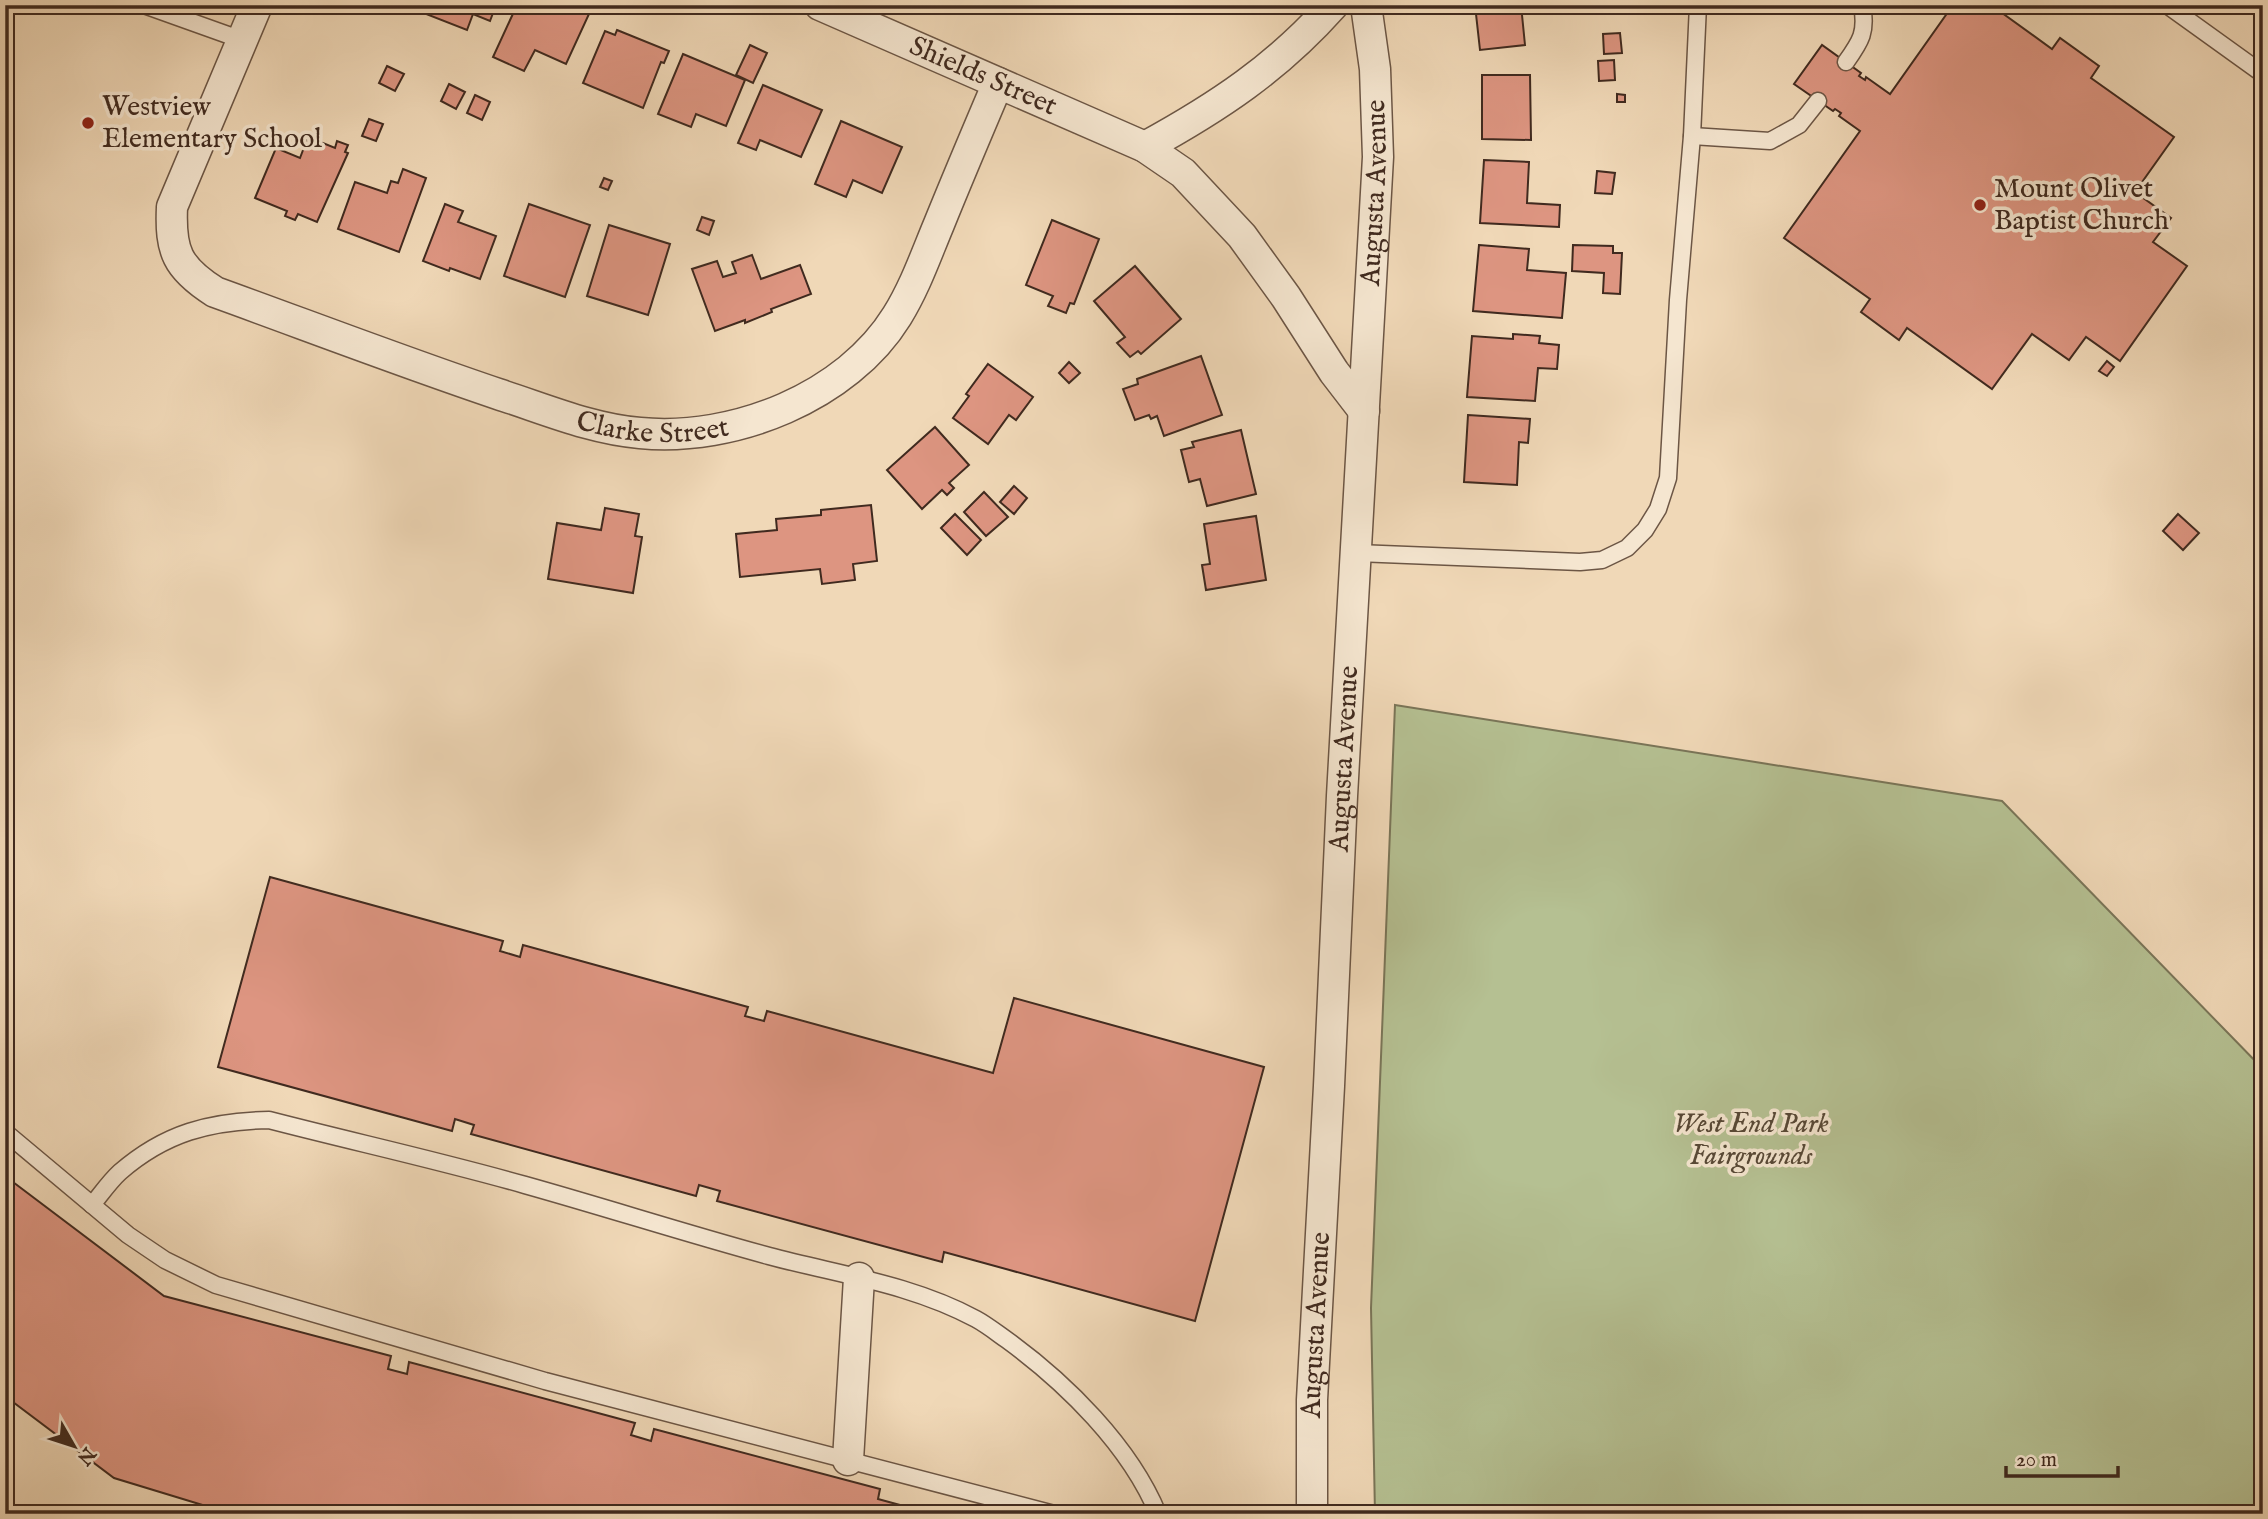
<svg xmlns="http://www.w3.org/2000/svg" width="2268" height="1519" font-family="'IM FELL English',serif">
<rect width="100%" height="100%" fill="#f0d8b7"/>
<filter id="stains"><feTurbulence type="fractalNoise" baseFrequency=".00286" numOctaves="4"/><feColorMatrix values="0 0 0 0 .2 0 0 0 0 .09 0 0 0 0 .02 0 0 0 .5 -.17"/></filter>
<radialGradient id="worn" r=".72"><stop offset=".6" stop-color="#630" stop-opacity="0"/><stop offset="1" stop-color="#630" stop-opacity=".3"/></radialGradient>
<!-- green -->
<polygon fill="#b5c092" stroke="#7a7558" stroke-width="2" points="1395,705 2002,801 2263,1069 2263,1514 1375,1514 1371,1308"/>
<!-- building -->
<g fill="#dd9581" stroke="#402a1f" stroke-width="2">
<polygon points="429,5 496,5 490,21 473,14 467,30 426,14"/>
<polygon points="517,5 571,5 589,14 566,64 535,50 524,71 493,57"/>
<polygon points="578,5 594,5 591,11"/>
<polygon points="1475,5 1521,5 1525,45 1480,50"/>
<polygon points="1953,5 1991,5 2052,49 2060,38 2099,66 2091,78 2174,137 2135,192 2171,218 2153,242 2187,266 2120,361 2086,337 2069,360 2032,334 1992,389 1907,328 1899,340 1861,312 1870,299 1784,238 1860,131 1839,116 1841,113 1835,109 1833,111 1794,84 1822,45 1861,73 1859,76 1865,80 1866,77 1890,94"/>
<polygon points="617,30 669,51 664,63 661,62 643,108 583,83 605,31 615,35"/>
<polygon points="1620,33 1622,53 1604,54 1603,34"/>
<polygon points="750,45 767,53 753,83 736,75"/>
<polygon points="683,54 745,80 726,126 696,114 691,127 658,114"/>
<polygon points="1614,60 1615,80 1599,81 1598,61"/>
<polygon points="387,66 404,74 395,91 379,83"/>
<polygon points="1482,75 1530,75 1531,140 1482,139"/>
<polygon points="449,84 465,92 456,109 441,101"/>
<polygon points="763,85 822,110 801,157 760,140 756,150 738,143"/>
<polygon points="1617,94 1625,95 1625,102 1617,102"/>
<polygon points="475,95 490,102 482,120 467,113"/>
<polygon points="369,119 383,124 376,141 362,136"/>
<polygon points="841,121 902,147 882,193 853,180 846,197 815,184"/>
<polygon points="308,137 335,148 337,141 348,145 345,152 348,153 317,222 298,214 295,220 285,216 287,211 255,198 276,148 300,158"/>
<polygon points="1484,160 1529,162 1527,203 1560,205 1559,227 1480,223"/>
<polygon points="403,169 426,178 399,252 338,229 355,182 387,193 391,181 398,183"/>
<polygon points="1597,171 1615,173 1612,194 1595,193"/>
<polygon points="604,178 612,181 608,190 600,187"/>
<polygon points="445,204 463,211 458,222 496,236 480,279 450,268 449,271 423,261"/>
<polygon points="529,204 590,225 565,297 504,276"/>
<polygon points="702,217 714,221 709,235 697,230"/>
<polygon points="1052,220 1099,239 1074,304 1070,303 1066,313 1048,306 1053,296 1026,285"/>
<polygon points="609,225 670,244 648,315 587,296"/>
<polygon points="1479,245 1529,249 1527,270 1566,273 1562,318 1473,311"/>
<polygon points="1573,245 1613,246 1613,253 1622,253 1620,294 1603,293 1604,273 1572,271"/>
<polygon points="752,255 761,279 800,265 811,294 771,309 772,312 745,323 745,320 715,331 692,269 717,261 723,277 736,273 732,262"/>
<polygon points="1135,266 1181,319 1141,354 1138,351 1130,357 1117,343 1125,337 1094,301"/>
<polygon points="1513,334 1540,336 1539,343 1559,345 1557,369 1538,368 1535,401 1467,397 1472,336 1513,339"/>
<polygon points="1201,356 1222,415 1164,436 1157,416 1151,419 1149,415 1135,420 1123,389 1138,384 1137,379"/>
<polygon points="2107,361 2114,367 2107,376 2099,371"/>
<polygon points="1069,362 1080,373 1069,383 1059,373"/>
<polygon points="988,364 1033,397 1016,420 1009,415 988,444 953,418 969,396 966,394"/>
<polygon points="1468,415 1530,419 1528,443 1519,442 1517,485 1464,482"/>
<polygon points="935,427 969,465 949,483 954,488 947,495 942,490 922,509 887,470"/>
<polygon points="1241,430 1256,494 1207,506 1200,479 1189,482 1181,450 1194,447 1192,442"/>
<polygon points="1014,486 1027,498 1014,514 1000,502"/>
<polygon points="984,492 1008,517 986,536 964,512"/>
<polygon points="871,505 877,561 853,564 855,580 822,584 820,569 740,577 736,534 777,530 776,519 821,515 821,510"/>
<polygon points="605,508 639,514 635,536 642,537 633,593 548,579 557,523 601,530"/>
<polygon points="955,514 981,540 967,555 941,528"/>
<polygon points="2178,514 2199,533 2183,550 2163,531"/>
<polygon points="1256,516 1266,580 1206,590 1202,565 1210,564 1204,524"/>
<polygon points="270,877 503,941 500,951 520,957 523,945 748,1007 745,1016 764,1021 767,1011 993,1073 1014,998 1264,1067 1195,1321 944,1252 942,1262 717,1201 720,1191 699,1185 696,1196 471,1134 474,1125 455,1119 452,1131 218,1067"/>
<polygon points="5,1176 164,1296 391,1356 388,1369 407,1374 409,1362 635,1423 631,1435 651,1441 654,1429 880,1489 878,1499 933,1514 232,1514 114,1478 5,1396"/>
</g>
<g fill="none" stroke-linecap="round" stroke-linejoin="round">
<!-- lane casing -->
<g stroke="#6c5645" stroke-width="19">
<g id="lane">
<polyline points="144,5 242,40"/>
<polyline points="2167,5 2263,74"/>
<path d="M1846,62C1861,41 1867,32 1862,5"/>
<polyline points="1692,136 1770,141 1799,125 1818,101"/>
<polyline points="1357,553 1580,562 1602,560 1627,548 1645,530 1658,509 1668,478 1678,300 1692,136 1698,5"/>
<polyline points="5,1132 128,1235 165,1260 216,1285 545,1381 1054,1514"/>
<path d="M92,1205C101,1194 110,1181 120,1172C165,1133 210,1121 269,1120C354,1142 441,1161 525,1185C607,1208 688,1234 769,1256C840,1275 911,1284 976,1319C987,1325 997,1333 1007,1340C1066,1383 1130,1446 1158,1514"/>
</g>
</g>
<!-- street casing -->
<g stroke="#6c5645" stroke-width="33">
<g id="street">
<path id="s1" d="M257,5L172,207C170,251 177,268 215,292C309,326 403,362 498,394C545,409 591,429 640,433C734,442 847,397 897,316C915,287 926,255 939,224C958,177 978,130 998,83"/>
<path id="s2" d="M820,5L1145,147L1183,173L1242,236L1286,297L1334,372L1364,411"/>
<path d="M1145,147C1218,107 1277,68 1333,5"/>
<polyline points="848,1460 859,1278"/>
<path id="s3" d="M1312,1514V1400L1329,1086L1342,796L1378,157L1375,69L1366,5"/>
</g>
</g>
<!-- lane -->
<use href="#lane" stroke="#f5e6d0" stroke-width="16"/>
<!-- street -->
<use href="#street" stroke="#f5e6d0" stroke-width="30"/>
</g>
<!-- markers -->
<g fill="#8f2418" stroke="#f5e6d0" stroke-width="2.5">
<circle cx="88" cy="123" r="7"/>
<circle cx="1980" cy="205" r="7"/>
</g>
<g text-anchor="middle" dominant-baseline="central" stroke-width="7" stroke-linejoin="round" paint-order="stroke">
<!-- street labels -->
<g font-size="28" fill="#402a1f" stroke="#f5e6d0">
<text stroke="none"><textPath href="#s2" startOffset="178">Shields Street</textPath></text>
<text stroke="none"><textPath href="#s3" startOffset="1323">Augusta Avenue</textPath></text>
<text stroke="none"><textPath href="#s1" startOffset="782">Clarke Street</textPath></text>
<text stroke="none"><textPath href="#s3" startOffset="756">Augusta Avenue</textPath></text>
<text stroke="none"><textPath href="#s3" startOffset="189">Augusta Avenue</textPath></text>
</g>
<!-- poi labels -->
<g font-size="28" fill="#402a1f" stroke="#f5e6d0" text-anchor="start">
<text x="102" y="107">Westview<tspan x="102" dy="32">Elementary School</tspan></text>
<text x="1994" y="189">Mount Olivet<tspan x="1994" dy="32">Baptist Church</tspan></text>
</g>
<!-- park labels -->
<g font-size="28" font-style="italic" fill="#574836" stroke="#f5e6d0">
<text x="1751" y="1124">West End Park<tspan x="1751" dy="32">Fairgrounds</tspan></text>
</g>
</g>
<!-- margin -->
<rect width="2268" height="1519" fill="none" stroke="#f0d8b7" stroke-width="28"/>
<rect x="7" y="7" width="2254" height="1505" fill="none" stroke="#402a1f" stroke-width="3.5"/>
<rect x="14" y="14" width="2240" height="1491" fill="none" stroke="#402a1f" stroke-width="2"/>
<!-- north arrow -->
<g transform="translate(74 1446) rotate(129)" stroke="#f5e6d0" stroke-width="5" paint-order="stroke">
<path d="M0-5L12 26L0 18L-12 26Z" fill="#402a1f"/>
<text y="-10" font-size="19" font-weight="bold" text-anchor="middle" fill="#402a1f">N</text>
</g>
<!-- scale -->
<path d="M2006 1466v10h112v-10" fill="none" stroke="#402a1f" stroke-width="3.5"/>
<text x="2016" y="1466" font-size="21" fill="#402a1f" stroke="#f5e6d0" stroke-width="5" paint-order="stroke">20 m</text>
<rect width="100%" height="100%" filter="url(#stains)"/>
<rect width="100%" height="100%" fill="url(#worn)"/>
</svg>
